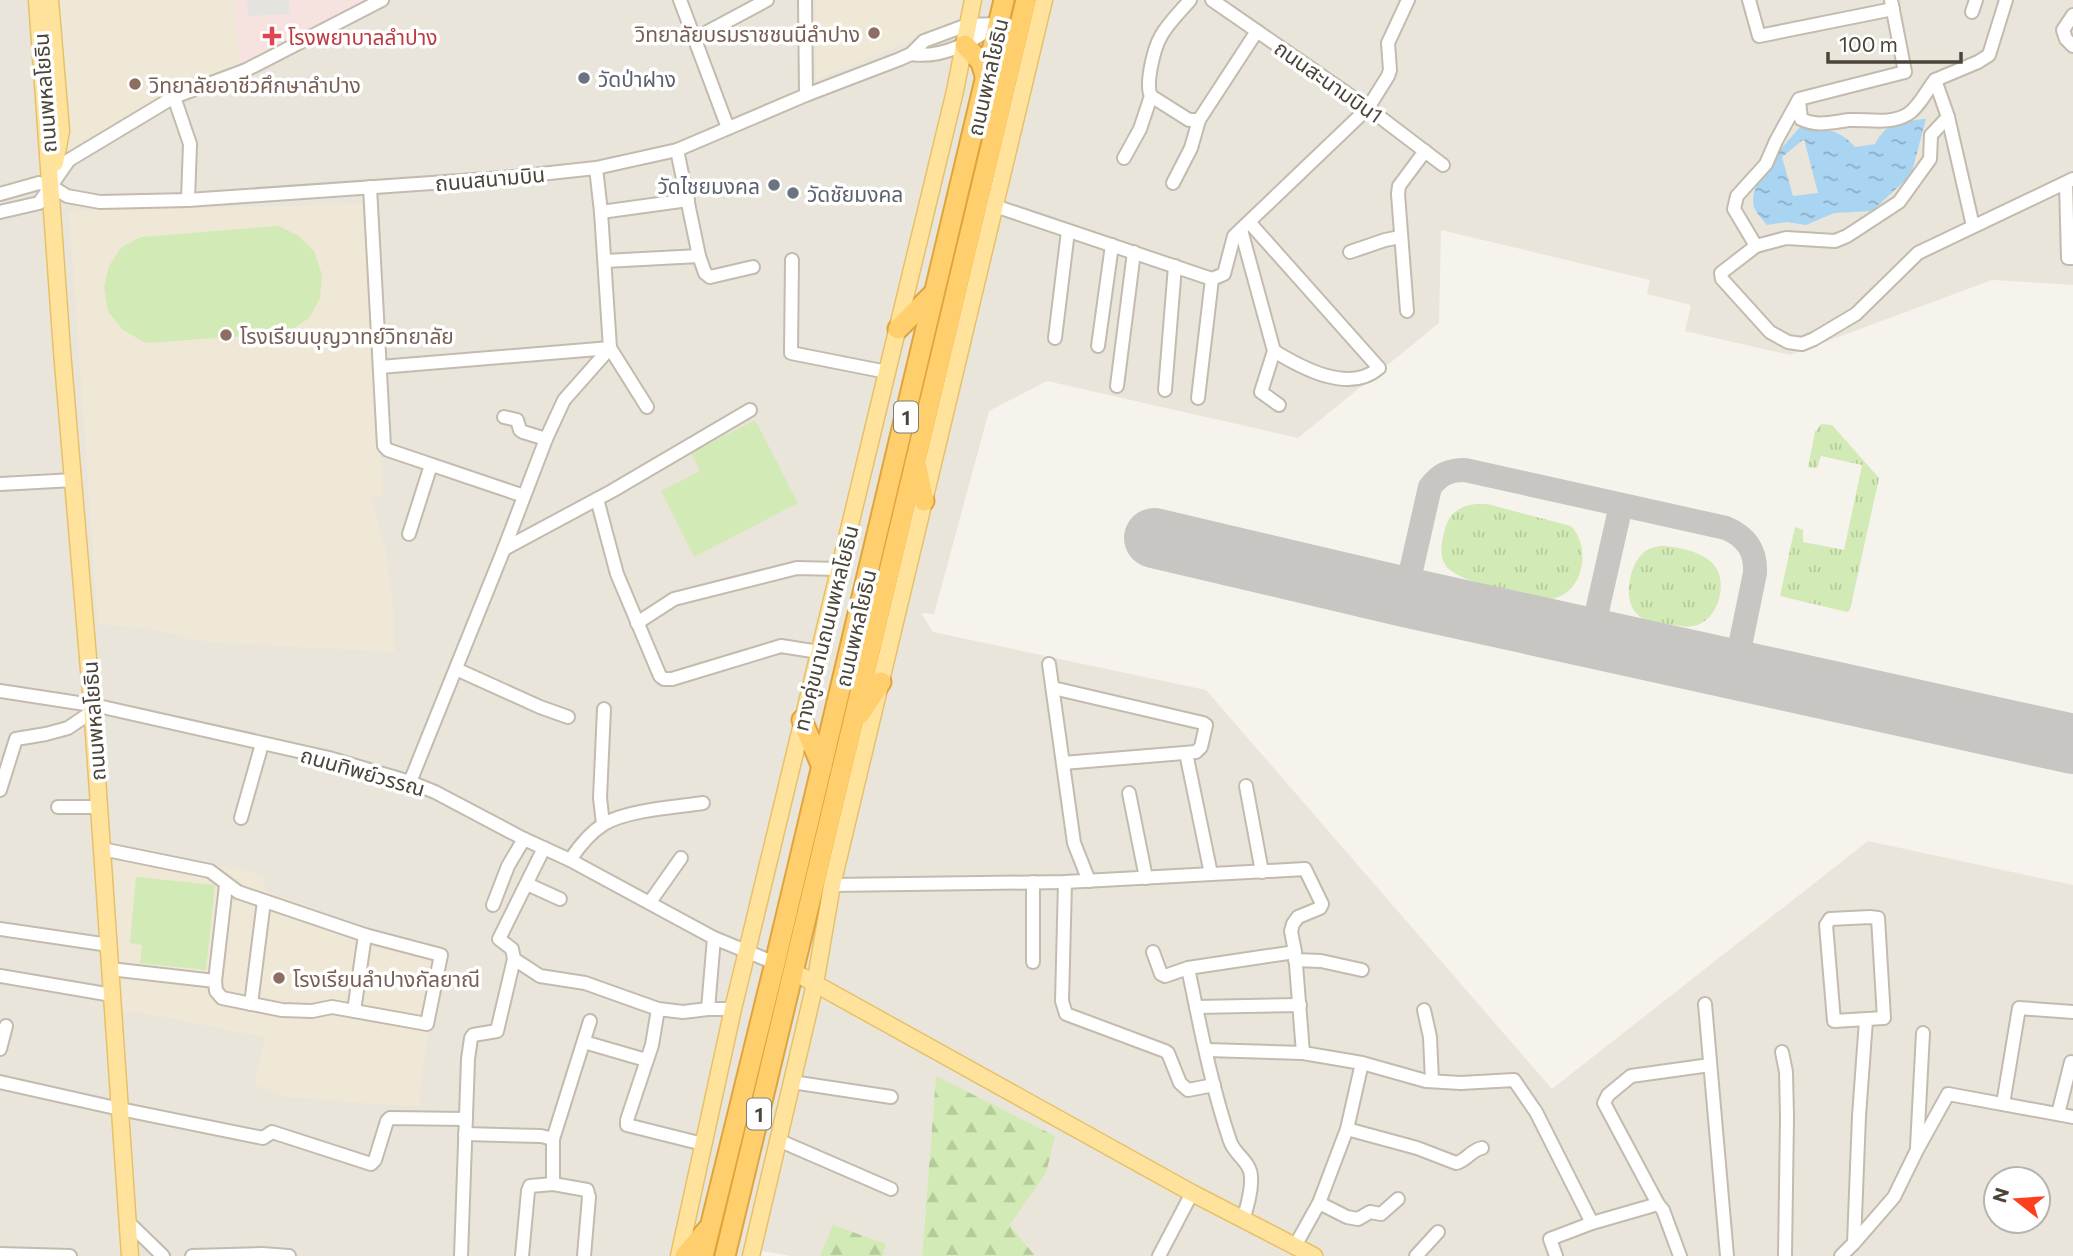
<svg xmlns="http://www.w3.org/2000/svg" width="2073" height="1256" font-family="Commissioner,'Noto Sans Thai',sans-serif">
<defs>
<pattern id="grass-tufts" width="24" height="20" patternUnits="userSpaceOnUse" patternTransform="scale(1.75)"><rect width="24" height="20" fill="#d2eab5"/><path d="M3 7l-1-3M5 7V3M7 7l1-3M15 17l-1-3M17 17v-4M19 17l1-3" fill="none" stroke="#b6ca9c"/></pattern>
<pattern id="forest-firs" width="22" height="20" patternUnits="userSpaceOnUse" patternTransform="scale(1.75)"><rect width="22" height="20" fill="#d2eab5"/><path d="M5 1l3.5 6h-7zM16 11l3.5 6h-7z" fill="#b6ca9c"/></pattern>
<pattern id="water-ripples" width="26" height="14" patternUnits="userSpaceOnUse" patternTransform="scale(1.75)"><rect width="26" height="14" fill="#a9d4f2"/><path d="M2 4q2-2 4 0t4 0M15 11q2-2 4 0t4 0" fill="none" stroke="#8caec5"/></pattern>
</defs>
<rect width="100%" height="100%" fill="#f6f3ec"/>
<!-- residential -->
<path fill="#eae5da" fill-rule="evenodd" d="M0,0H2073V285L1992,280L1790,355L1685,331L1691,305L1647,294L1650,280L1441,230L1439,323L1298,438L1047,381L989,411L934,614L921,613L933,632L1206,690L1552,1089L1868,841L2073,885V1256H1035L1010,1225L1046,1173L936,1077L922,1256H883L886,1244L833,1226L820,1256H791L762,1251L761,1256H0ZM1996,1179H2038V1221H1996Z"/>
<!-- education -->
<g fill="#efe8d6">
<polygon points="59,0 234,0 240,72 174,97 68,152"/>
<polygon points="816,0 963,0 958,21 816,80"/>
<polygon points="366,204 383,494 371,499 386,551 394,619 394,652 208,642 145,628 98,624 69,211"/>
<polygon points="112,844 263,875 266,891 388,936 446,947 424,1058 419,1107 286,1097 255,1084 265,1037 139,1012 121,1013"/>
</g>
<!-- medical -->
<polygon fill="#f6e3e0" points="234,0 373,0 240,72"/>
<!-- grass -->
<g fill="url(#grass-tufts)">
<polygon points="1821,424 1832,425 1879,478 1850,610 1847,612 1780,596 1795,527 1803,530 1803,542 1844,550 1862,465 1821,456 1817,468 1808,467 1815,432"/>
<path d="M1476,504H1487L1571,526C1594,550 1581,602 1544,599C1522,593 1458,583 1446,566C1438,555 1442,541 1445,529C1449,513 1460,506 1476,504Z"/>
<path d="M1660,546C1676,546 1704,552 1714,565C1729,583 1718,621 1694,626C1685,628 1676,625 1667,624C1657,622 1645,622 1637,614C1623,601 1629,568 1641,555C1646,549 1653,547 1660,546Z"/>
</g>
<!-- forest -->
<g fill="url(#forest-firs)">
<polygon points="936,1076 1055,1136 1046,1173 1010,1225 1035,1256 922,1256"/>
<polygon points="833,1225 886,1244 883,1256 820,1256"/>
</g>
<!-- pitch -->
<g fill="#d2eab5">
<polygon points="279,226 299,236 314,251 322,275 320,298 309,318 287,333 146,343 123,330 108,311 104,287 109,266 122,247 141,237"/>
<polygon points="755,420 798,503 694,557 661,491 700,471 691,453"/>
<polygon points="136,877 215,885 206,970 140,963 142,945 130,943"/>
</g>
<!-- parking -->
<polygon fill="#e5e3e0" points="247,0 289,0 290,14 248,16"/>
<!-- water -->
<path fill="url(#water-ripples)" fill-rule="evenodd" d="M1926,119L1911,175L1872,211L1834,213L1806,225L1787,222L1767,225C1763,220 1756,213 1754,207C1747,182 1785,145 1800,127C1824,130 1839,128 1855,147L1875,144C1886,122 1902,121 1926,119ZM1804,139L1818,193L1793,196L1782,157Z"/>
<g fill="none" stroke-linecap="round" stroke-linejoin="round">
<!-- taxiway -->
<g stroke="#c8c6c3" stroke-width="24">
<path d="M1405,597L1430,487C1440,474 1449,470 1465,470L1726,528C1747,537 1756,551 1755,573L1735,670"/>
<polyline points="1591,638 1621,505"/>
</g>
<!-- runway -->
<polyline stroke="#c8c6c3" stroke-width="60" points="1154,538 1405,597 2073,744"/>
<!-- minor casing -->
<g stroke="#c2bbae" stroke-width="16">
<g id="minor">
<polyline points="680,0 728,128"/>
<polyline points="805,0 806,95"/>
<polyline points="1212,0 1368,108 1443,165"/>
<polyline points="1749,0 1759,36 1893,9"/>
<polyline points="1891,0 1905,72 1799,99 1776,141 1766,164 1737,196 1734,209 1756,246 1721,273 1722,279 1770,332 1788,342 1802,344 1814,339 1856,314 1918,253 2073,179"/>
<polyline points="1972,12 1976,0"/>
<polyline points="2073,15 2063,30 2066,39 2073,46"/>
<polyline points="696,38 767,0"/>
<path d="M911,54C944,59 972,41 998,24"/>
<polyline points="1151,96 1189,120 1199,120 1257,31"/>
<polyline points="174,97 190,144 188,200"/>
<path d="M1799,101L1801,119C1817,127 1833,122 1849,120C1869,119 1890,125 1908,114C1919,107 1927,90 1935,80"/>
<polyline points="677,150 699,256 705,273 710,277 753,267"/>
<path d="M1124,158L1140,129L1151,96C1145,84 1154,48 1161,36C1168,23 1181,11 1190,0"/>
<polyline points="1173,183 1191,148 1199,120"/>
<polyline points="2066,184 2068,258 2073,258"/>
<polyline points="370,187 384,446 388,450 524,496"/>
<polyline points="0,194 39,183 51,186 67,196 100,202 188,200 503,178 596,168 677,150 806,95 900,59 911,54 924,41 967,25 999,24"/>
<polyline points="995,206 1212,279 1224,274 1234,236 1368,108 1388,76 1390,70 1388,43 1408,0"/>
<polyline points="0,212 39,203 69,160 174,97 246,70 382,0"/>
<polyline points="601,212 688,200"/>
<path d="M1249,222L1379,368C1349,394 1302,368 1274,351"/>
<polyline points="1973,226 1948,117 1935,80 1978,62 1989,55 2006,0"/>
<polyline points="1241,230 1274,351 1261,392 1279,405"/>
<polyline points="1756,246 1786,238 1835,241 1847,236 1899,202 1930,159 1931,135 1948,117"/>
<polyline points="1350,252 1385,240 1400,237"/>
<polyline points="792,260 791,353 887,372"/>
<polyline points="605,261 699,256"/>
<polyline points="1407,311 1398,194 1399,186 1425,151"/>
<polyline points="1055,338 1068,231"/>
<polyline points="1098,346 1112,245"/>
<polyline points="380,367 610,348 647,407"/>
<polyline points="1117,386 1134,252"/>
<polyline points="1165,390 1175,266"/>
<polyline points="1198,398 1212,279"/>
<polyline points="504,417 517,420 520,430 523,432 546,439"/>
<polyline points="0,484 74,480"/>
<polyline points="597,499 617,574 660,676 664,679 672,679 781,646 819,652"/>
<polyline points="409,534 431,465"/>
<polyline points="504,549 612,491 750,410"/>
<polyline points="637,623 674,599 797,568 839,569"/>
<polyline points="1049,664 1074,843 1089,881"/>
<polyline points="456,669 540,707 568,717"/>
<polyline points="1053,688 1203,723 1206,725 1201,747 1196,752 1063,763"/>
<polyline points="0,691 98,706 329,758 410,782 435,792 524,839 570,860 714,938 775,963"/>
<polyline points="1186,753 1211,874"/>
<polyline points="410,782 504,549 546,439 564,400 610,348 601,212 596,168"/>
<polyline points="1246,786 1262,872"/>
<polyline points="0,790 16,739 46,734 68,728 93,711"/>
<polyline points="1129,793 1146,878"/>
<polyline points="58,807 99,807"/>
<polyline points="241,818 262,744"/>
<polyline points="603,824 600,798 604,709"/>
<polyline points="102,849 210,871 238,892 365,935 441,955 427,1024 332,1007 312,1011 282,1010 222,998 216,991 215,981 110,969"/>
<path d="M570,860C578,848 591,832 604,824C627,810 676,807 703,803"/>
<polyline points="1065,882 1062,1001 1066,1014 1165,1051 1168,1053 1180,1083 1188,1090 1214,1085"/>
<polyline points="527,884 560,899"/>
<polyline points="832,885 1065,882 1305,869 1322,904 1320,908 1298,917 1293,924 1291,931 1295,952 1303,1053"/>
<polyline points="650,902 681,858"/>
<polyline points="493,905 508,866 524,839"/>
<polygon points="1870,917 1878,918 1884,1018 1834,1021 1826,925 1830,919"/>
<polyline points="0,929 109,945"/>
<polyline points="1153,952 1161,974 1165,976 1188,968 1295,952"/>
<polyline points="514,959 512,949 499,939 544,848"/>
<polyline points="1295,960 1321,961 1362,970"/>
<polyline points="1033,962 1033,882"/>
<path d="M1188,968C1200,1026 1211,1085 1230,1141C1234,1154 1251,1162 1251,1177C1252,1191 1247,1207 1243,1220"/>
<polyline points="0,976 112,995"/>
<polyline points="215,981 226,885"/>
<polyline points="251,1004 264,901"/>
<polyline points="1705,1004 1727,1256"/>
<polyline points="1196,1007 1300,1005"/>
<polyline points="658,1009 652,1045 627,1120 627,1125 703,1144"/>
<polyline points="708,1009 714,938"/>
<polyline points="1424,1010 1430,1037 1432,1081"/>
<polyline points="354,1011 365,935"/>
<polyline points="584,1042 646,1060"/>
<polyline points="0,1049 6,1026"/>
<polyline points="1207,1050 1303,1053 1362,1063 1426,1081 1461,1083 1514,1080 1536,1112 1592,1223"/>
<polyline points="1782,1052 1786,1072 1787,1117 1785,1256"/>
<polyline points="0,1082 120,1109 263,1138 272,1132 371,1164 375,1160 387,1121 390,1118 466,1119"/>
<polyline points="792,1082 891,1097"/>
<polyline points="2003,1104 2019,1008 2073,1012"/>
<polyline points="2058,1114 2071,1062"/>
<path d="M1347,1129L1417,1148L1456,1163C1466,1161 1471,1150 1482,1148"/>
<polyline points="465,1134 541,1136 553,1139"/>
<polyline points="778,1140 891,1189"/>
<polyline points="1917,1147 1923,1033"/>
<polyline points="553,1184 553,1139 590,1021"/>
<polyline points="1319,1203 1347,1217 1358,1219 1370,1212 1381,1214 1398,1199"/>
<polyline points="127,1221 163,1256"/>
<polyline points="1854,1243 1859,1116 1866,1020"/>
<polyline points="1295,1246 1319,1203 1347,1129 1362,1063"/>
<polyline points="0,1254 70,1256"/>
<polyline points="192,1256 262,1254 289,1256"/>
<polyline points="461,1256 468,1059 471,1038 473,1035 497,1031 514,959 540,976 585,983 658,1009 683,1012 708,1009 733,1009"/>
<polyline points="522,1256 528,1191 530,1186 553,1184 587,1190 589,1197 584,1256"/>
<polyline points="1159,1256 1192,1193"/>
<polyline points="1416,1256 1438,1232"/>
<polyline points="1556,1256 1550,1239 1592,1223 1658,1204"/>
<polyline points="1680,1256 1663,1210 1658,1204 1604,1103 1608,1095 1631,1076 1710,1065"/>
<polyline points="1841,1256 1854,1243 1894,1197 1917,1150 1948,1094 2073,1117"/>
</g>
</g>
<!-- major casing -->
<g stroke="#e6c16a" stroke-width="19">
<g id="major">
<polyline points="37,0 62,351 92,705 130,1256"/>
<polyline points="50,0 61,131 55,163"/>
<polyline points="794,972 1192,1193 1314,1256"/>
<polyline points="679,1256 733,1009 955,91 973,0"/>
<polyline points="751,1256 815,984 832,885 1044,0"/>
</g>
</g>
<!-- highway casing -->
<g stroke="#e0a43c" stroke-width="23">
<g id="highway">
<polyline points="965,45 981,62 986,79"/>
<polyline points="898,329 934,293"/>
<polyline points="917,468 924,501"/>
<polyline points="860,714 881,682"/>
<polyline points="802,720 822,767"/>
<polyline points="685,1256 707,1230"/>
<polyline points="703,1256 775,963 1004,0"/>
<polyline points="725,1256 1026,0"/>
</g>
</g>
<!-- minor -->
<use href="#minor" stroke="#fff" stroke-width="12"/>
<!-- major -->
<use href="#major" stroke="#ffe39c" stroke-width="16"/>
<!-- highway -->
<use href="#highway" stroke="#ffcf6e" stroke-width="19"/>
</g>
<!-- markers -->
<g fill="#8d6e63" stroke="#fff" stroke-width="2.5">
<circle cx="874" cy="33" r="7"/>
<circle cx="135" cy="84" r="7"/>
<circle cx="226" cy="335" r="7"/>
<circle cx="279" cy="978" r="7"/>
</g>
<path fill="#e0444e" stroke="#fff" stroke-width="2.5" d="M268.5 25.5h7v7h7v7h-7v7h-7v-7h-7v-7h7z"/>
<g fill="#6b7280" stroke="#fff" stroke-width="2.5">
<circle cx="584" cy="78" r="7"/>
<circle cx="774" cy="185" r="7"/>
<circle cx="793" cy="193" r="7"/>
</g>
<g text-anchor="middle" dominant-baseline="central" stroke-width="7" stroke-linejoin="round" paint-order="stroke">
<!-- shield labels -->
<g fill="#fff" stroke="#817c74" stroke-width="2">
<rect x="894" y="401.5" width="24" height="31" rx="5"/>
<rect x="747" y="1098.5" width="24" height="31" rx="5"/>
</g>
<g font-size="19" font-weight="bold" fill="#4b4439">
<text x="906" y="417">1</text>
<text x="759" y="1114">1</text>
</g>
<!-- education labels -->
<g font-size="21" fill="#785e54" stroke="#fff" text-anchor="start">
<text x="860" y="33" text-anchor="end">วิทยาลัยบรมราชชนนีลำปาง</text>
<text x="149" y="84">วิทยาลัยอาชีวศึกษาลำปาง</text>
<text x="240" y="335">โรงเรียนบุญวาทย์วิทยาลัย</text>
<text x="293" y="978">โรงเรียนลำปางกัลยาณี</text>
</g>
<!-- health labels -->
<g font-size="21" fill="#be3a42" stroke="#fff" text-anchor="start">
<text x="288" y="36">โรงพยาบาลลำปาง</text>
</g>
<!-- street labels -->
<g font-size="21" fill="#4b4439" stroke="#fff">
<text transform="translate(987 77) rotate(-77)">ถนนพหลโยธิน</text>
<text transform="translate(1329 81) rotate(35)">ถนนสะนามบิน1</text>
<text transform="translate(44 93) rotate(-94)">ถนนพหลโยธิน</text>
<text transform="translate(490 178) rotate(-5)">ถนนสนามบิน</text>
<text transform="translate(825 628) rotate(-76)">ทางคู่ขนานถนนพหลโยธิน</text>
<text transform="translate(855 628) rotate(-77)">ถนนพหลโยธิน</text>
<text transform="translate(93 721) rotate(-94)">ถนนพหลโยธิน</text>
<text transform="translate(363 771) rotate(16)">ถนนทิพย์วรรณ</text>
</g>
<!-- worship labels -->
<g font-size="21" fill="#5b616d" stroke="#fff" text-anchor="start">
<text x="598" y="78">วัดป่าฝาง</text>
<text x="760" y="185" text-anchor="end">วัดไชยมงคล</text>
<text x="807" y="193">วัดชัยมงคล</text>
</g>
</g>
<!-- north arrow -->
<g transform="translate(2017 1200) rotate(287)"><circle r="33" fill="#ffffff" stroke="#b7b4b0" stroke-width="2"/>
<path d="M0-5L12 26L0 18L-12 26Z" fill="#fc3f1d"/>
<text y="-10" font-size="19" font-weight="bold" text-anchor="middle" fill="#4b4439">N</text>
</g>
<!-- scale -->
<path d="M1828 52v10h133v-10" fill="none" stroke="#4b4439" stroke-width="3.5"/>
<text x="1839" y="52" font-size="21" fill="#4b4439" stroke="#ffffff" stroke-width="5" paint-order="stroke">100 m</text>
</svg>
